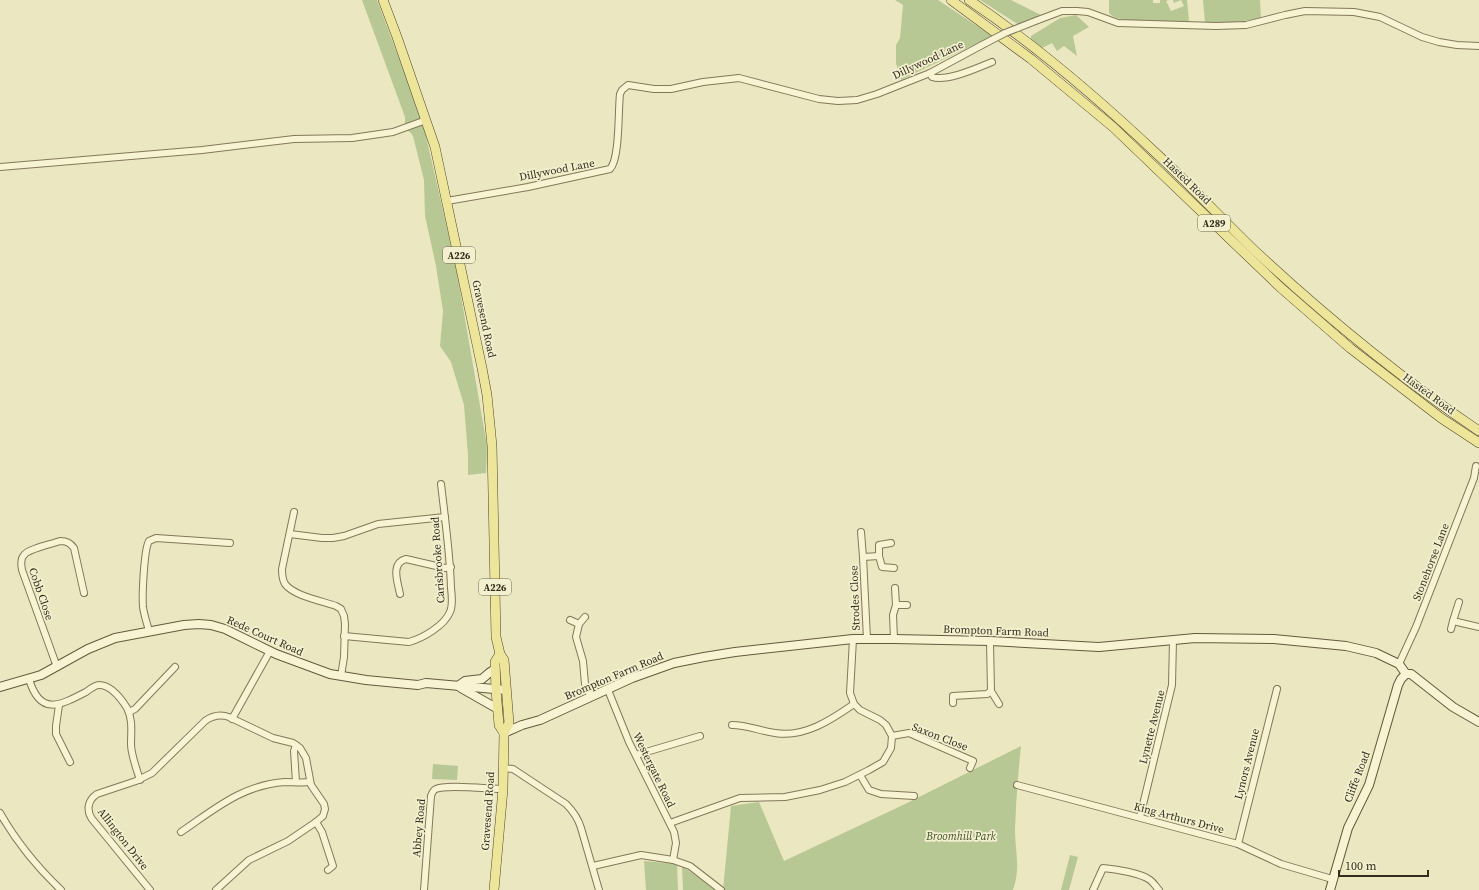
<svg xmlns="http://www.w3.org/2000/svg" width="1479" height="890" font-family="'Source Serif 4',serif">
<rect width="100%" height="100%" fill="#ebe7c0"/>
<!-- green -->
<g fill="#b8c895">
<polygon points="362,0 377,0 422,119 456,267 487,446 486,473 468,475 468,455 464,405 451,362 440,346 443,311 436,266 425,216 424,180 413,136 410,132 405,130 405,117"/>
<polygon points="895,0 938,0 992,36 901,80 896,63 896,45 900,38 903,5"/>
<polygon points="980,0 1011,0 1041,15 1019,25"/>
<path d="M1109,0H1153V3H1160V0H1169L1166,1L1171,11L1184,6L1181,0L1174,3L1173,0H1187L1189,21C1172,21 1118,25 1109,13Z"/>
<polygon points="1203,0 1260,0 1261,19 1234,22 1205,23"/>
<polygon points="1076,15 1089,27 1073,36 1077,56 1064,46 1057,51 1052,43 1042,48 1031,40 1031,36 1060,18"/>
<path d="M1021,746C1018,774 1016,801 1015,829C1015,852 1021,867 1013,890H723L731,806L759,802L784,861L903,805Z"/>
<polygon points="433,764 458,766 457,780 432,779"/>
<polygon points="1070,855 1078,857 1069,890 1061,890"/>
<polygon points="644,861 677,864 678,890 646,890"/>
<polygon points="682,866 716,890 683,890"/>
</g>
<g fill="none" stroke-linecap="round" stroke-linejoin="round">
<!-- street casing -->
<g stroke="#837859" stroke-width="8">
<g id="street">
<polyline points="1038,20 1062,11 1077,11 1088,12 1118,23 1216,26 1246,25 1285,15 1305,11 1354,12 1380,17 1422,37 1439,42 1457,45 1479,46"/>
<path d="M930,73L932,77C947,82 977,68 992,62"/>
<polyline points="0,167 202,150 294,139 352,138 393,132 426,120"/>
<path d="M447,201L528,187L610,169C620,159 618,110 620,94L622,90L628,85L654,89H671L703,82L739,78L819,99L838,101L857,100L877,94L930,73L982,45"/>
<path d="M294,512L282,569C282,574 282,579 285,584C294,596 322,601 336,606L341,609L344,616L345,624L344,657L341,676"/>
<polyline points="861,532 863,557 867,639"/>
<polyline points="290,534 322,538 333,538 344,536 378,524 445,517"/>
<polyline points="879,556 879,545 891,543"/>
<polyline points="863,557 879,556 882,567 894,568"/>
<path d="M400,594C398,583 390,563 406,559L445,568L451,567"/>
<polyline points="1459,602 1453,621 1479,627"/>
<polyline points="896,605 907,605"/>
<polyline points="585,617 579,624 576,637 583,661 585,684 591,697"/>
<polyline points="570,620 579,624"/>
<polyline points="1451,629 1453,621"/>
<path d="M149,631C147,623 144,615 143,607C142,596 144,549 149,541L156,538L230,543"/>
<path d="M344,636L409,642C423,638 444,626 450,612C453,605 452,596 451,588C450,553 445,519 441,484"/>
<polyline points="894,639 893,615 896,605 895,588"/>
<polyline points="1399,664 1416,627 1474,478 1476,466"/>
<path d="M57,667L22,570C21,565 20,559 24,555C28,549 52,544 60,541C67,541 70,543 74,548L84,593"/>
<path d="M29,679C40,716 59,706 86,692C90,689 95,685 99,685C111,685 122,700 127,708C133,720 131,732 131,744C131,755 137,770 140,780"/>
<polyline points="608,690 629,742 674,832 676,843 673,860"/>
<polyline points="991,691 999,704"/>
<polyline points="953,703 953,696 987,694 991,691 990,641"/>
<polyline points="59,705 56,726 56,734 70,762"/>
<polyline points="129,712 135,709 175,667"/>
<polyline points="232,719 270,651"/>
<path d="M732,725C747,725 760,731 775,733C804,738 831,720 854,704"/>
<polyline points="892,736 909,733 973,761 970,768"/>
<polyline points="296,745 294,751 296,782"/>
<polyline points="636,755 700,736"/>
<path d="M503,768L513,769L566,804C573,811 578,818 581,828L599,890"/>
<polyline points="860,775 869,790 881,794 914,796"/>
<polyline points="1017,785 1238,844 1281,864 1332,879"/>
<path d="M0,813C16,841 37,867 61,890"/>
<polyline points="1140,817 1172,685 1173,640"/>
<polyline points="316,822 322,832 333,866 328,870"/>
<polyline points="670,823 740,798 785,797 820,790 845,782 869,770 883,762 891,748 892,736 886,725 880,720 860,710 854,704 850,693 853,639"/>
<path d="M181,832C215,809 242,785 285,782C293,782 301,783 310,782"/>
<polyline points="1238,844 1277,689"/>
<polyline points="593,866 641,855 673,860 690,866 721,890"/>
<path d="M150,890L92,819C86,810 88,800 97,794L136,781L152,773L205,721C212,716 220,714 229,717L273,738L293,743L300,748L306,758L311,785L324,804L325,809L323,816L316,822L288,841L249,860L216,890"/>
<path d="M424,890L431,796C432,793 433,790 436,789C445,784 490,789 503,789"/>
<path d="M1093,890L1103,868C1115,869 1141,873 1150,880C1154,883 1156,887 1159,890"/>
</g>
</g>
<!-- secondary casing -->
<g stroke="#65593d" stroke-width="10">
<g id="secondary">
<polyline points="458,686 465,681 482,679 489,673 495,669"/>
<polyline points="0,687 41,675 88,649 115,638 184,625 199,624 211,625 225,629 276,654 330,674 366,680 418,685 426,683 506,690"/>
<polyline points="461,688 498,709"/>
<polyline points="504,733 522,725 540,720 632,678 674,663 704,657 735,652 853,639 894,639 990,641 1099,647 1195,638 1274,639 1346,646 1376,653 1399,664 1406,674 1411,674 1453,707 1479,722"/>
<polyline points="1330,890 1348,828 1369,785 1398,685 1401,679 1406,674"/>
</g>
</g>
<!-- primary casing -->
<g stroke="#51452d" stroke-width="10">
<g id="primary">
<polyline points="383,0 397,37 435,147 482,368 487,395 492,446 496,637 500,654 504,660 509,723 504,733 503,789 494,890"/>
<polyline points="951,0 1031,59 1113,127 1281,288 1350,348 1441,418 1479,443"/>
<path d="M969,0C1037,46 1100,100 1159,156C1191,186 1222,219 1254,250C1325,316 1399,377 1479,431"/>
<polyline points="500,654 495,662 496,690 499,725 504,733"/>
</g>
</g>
<!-- street -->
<use href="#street" stroke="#f7f3d3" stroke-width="6"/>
<!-- secondary -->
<use href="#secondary" stroke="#f7f3d3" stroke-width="8"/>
<!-- primary -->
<use href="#primary" stroke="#ede599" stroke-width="9"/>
<!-- street-bridge casing -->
<g stroke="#837859" stroke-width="8" stroke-linecap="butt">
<polyline id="street-bridge" points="982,45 1005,33 1038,20"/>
</g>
<!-- street-bridge -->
<use href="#street-bridge" stroke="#f7f3d3" stroke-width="6"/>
</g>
<g text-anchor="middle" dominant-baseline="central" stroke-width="3.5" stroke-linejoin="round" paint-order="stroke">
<!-- shield labels -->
<g fill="#f3f0cf" stroke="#6d6852" stroke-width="1">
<rect x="1198" y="215" width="32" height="16" rx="3"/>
<rect x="443" y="247" width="32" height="16" rx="3"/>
<rect x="479" y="579" width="32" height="16" rx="3"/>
</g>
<g font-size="10" font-weight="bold" fill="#342d1d">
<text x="1214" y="223">A289</text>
<text x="459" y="255">A226</text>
<text x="495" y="587">A226</text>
</g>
<!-- street labels -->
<g font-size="11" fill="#342d1d" stroke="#f3f0cf">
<text transform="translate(928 60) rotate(-25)">Dillywood Lane</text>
<text transform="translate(557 170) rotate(-11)">Dillywood Lane</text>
<text transform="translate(1187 181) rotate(44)">Hasted Road</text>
<text transform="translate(484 319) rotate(78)">Gravesend Road</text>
<text transform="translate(1429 394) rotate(36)">Hasted Road</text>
<text transform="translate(438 560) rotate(-94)">Carisbrooke Road</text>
<text transform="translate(1431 562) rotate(-69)">Stonehorse Lane</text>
<text transform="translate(41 594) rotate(71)">Cobb Close</text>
<text transform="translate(855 598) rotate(-92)">Strodes Close</text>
<text transform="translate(996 631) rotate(2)">Brompton Farm Road</text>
<text transform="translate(265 636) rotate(24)">Rede Court Road</text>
<text transform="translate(614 676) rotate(-23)">Brompton Farm Road</text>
<text transform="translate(1152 727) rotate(-76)">Lynette Avenue</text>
<text transform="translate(940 737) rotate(21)">Saxon Close</text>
<text transform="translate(1247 764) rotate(-76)">Lynors Avenue</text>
<text transform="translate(654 770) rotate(64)">Westergate Road</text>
<text transform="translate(1357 777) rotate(-69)">Cliffe Road</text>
<text transform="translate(488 811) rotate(-86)">Gravesend Road</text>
<text transform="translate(1179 818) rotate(15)">King Arthurs Drive</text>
<text transform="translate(419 828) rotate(-85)">Abbey Road</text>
<text transform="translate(123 839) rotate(52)">Allington Drive</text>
</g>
<!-- park labels -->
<g font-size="11" font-style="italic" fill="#3c4f24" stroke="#f3f0cf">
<text x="961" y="836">Broomhill Park</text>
</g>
</g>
<!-- scale -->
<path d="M1339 870v6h89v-6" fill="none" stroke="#342d1d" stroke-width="2"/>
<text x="1345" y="870" font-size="12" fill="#342d1d" stroke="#f3f0cf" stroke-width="3" paint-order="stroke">100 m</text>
</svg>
